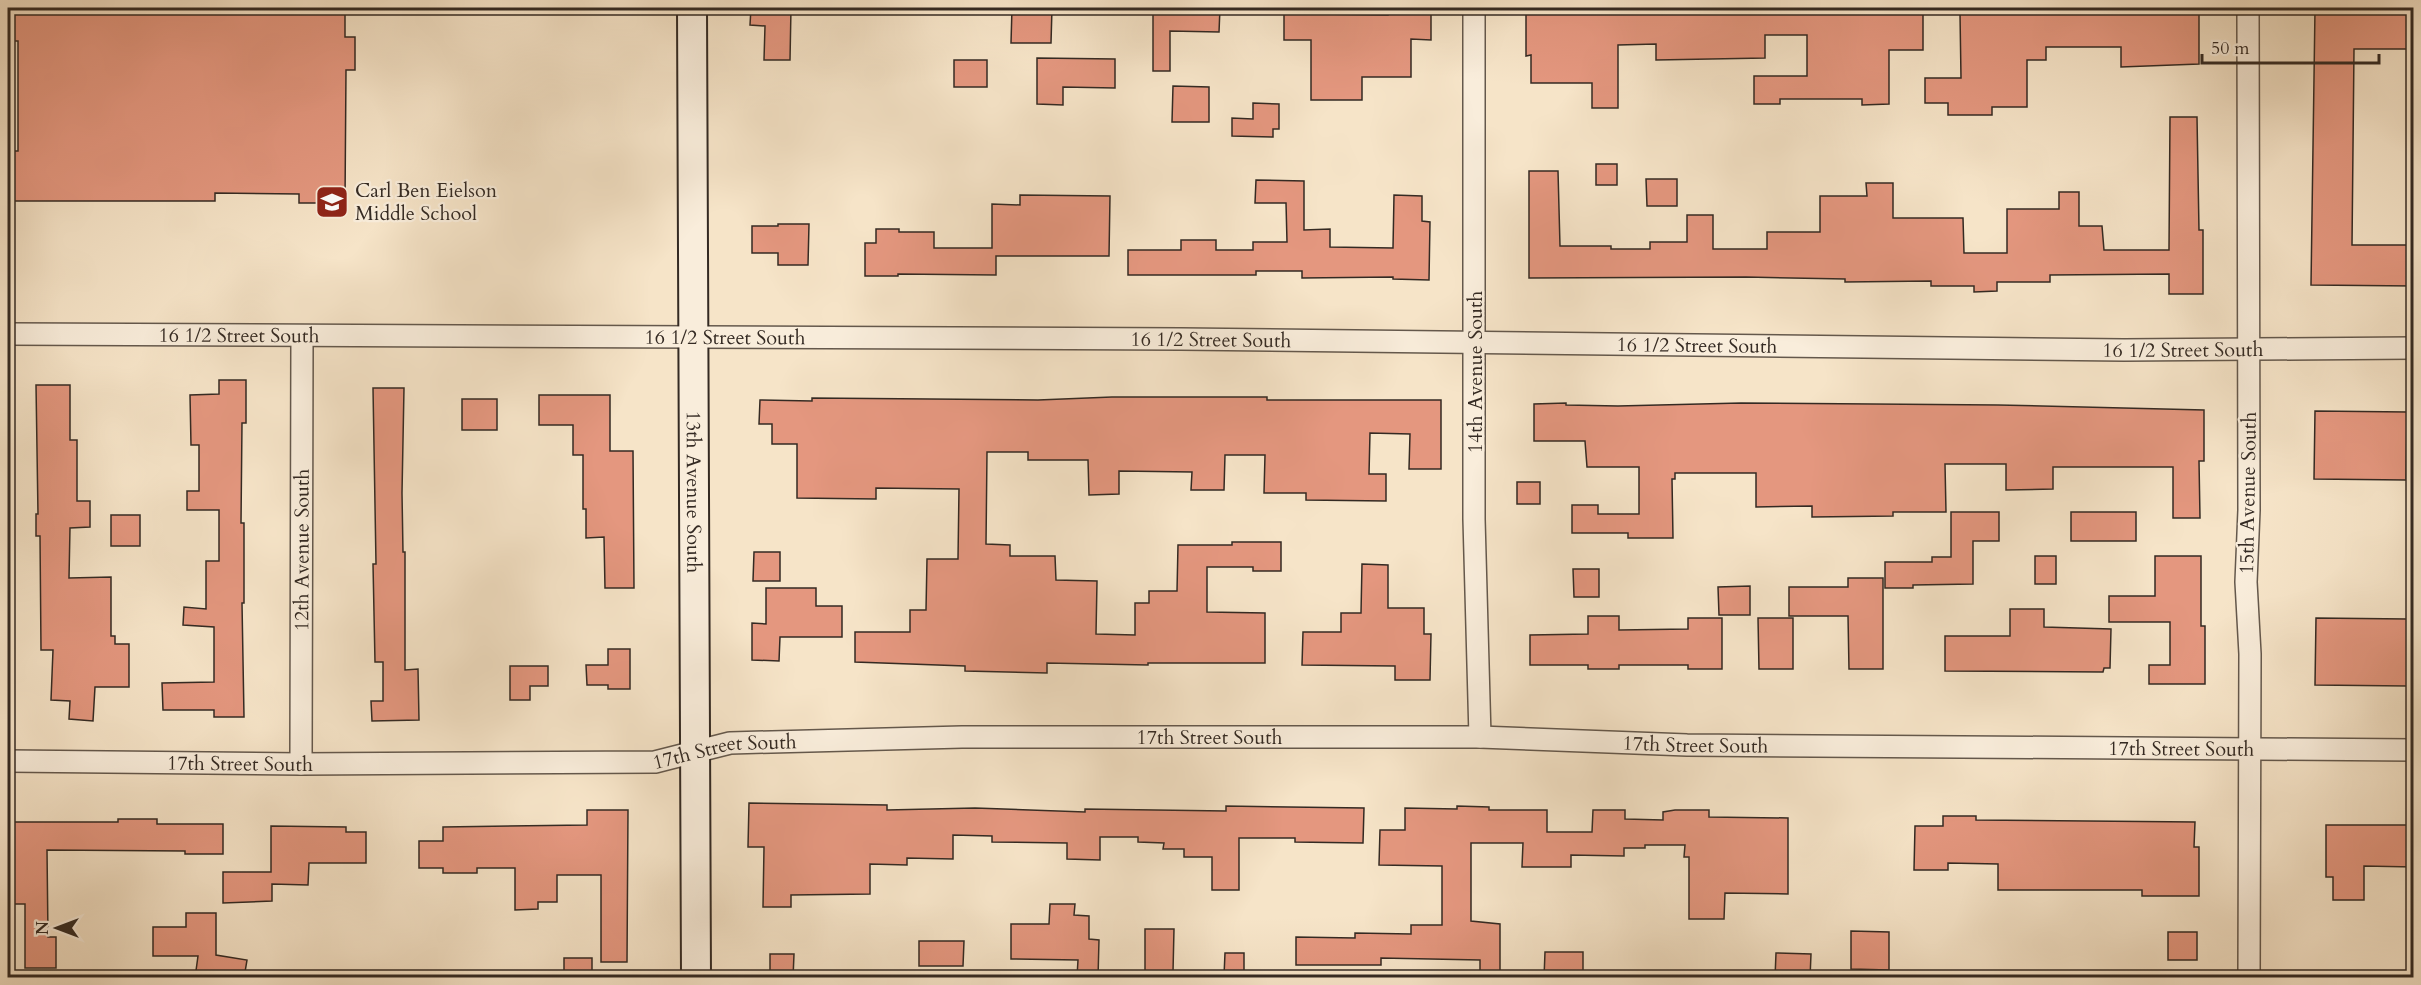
<svg xmlns="http://www.w3.org/2000/svg" width="2421" height="985" font-family="Cardo,serif">
<rect width="100%" height="100%" fill="#f6e4c8"/>
<filter id="stains"><feTurbulence type="fractalNoise" baseFrequency=".00333" numOctaves="4"/><feColorMatrix values="0 0 0 0 .2 0 0 0 0 .09 0 0 0 0 .02 0 0 0 .5 -.17"/></filter>
<radialGradient id="worn" r=".72"><stop offset=".6" stop-color="#630" stop-opacity="0"/><stop offset="1" stop-color="#630" stop-opacity=".3"/></radialGradient>
<!-- building -->
<g fill="#e4977f" stroke="#342a23" stroke-width="1.5">
<polygon points="12,8 345,8 345,37 355,37 355,70 346,70 345,203 299,203 299,194 215,193 215,201 8,201 8,151 18,151 18,41 11,41"/>
<polygon points="751,8 791,8 790,60 764,60 765,26 750,25"/>
<polygon points="1012,8 1052,8 1051,43 1011,43"/>
<polygon points="1153,8 1220,8 1219,32 1170,31 1170,71 1153,71"/>
<polygon points="1284,8 1315,8 1315,14 1388,15 1388,8 1431,9 1431,40 1411,39 1411,77 1362,77 1362,100 1311,100 1311,40 1284,40"/>
<polygon points="1526,8 1923,8 1923,50 1889,50 1889,104 1862,105 1862,99 1780,99 1780,104 1754,104 1754,76 1807,76 1807,35 1765,35 1765,58 1656,60 1656,44 1618,45 1618,108 1592,108 1592,83 1531,83 1531,55 1526,56"/>
<polygon points="1973,8 2199,11 2199,64 2121,67 2121,47 2046,47 2046,60 2027,60 2027,107 1992,107 1992,115 1948,115 1948,103 1925,103 1925,78 1961,78 1960,14 1973,14"/>
<polygon points="2315,9 2414,10 2414,49 2354,49 2352,245 2414,245 2414,286 2311,285"/>
<polygon points="1037,58 1115,59 1115,88 1063,87 1063,105 1037,104"/>
<rect x="954" y="60" width="33" height="27"/>
<polygon points="1173,86 1209,87 1209,122 1172,122"/>
<polygon points="1253,103 1279,104 1279,129 1273,129 1273,137 1232,136 1232,118 1253,119"/>
<polygon points="2170,117 2197,117 2199,230 2203,230 2203,294 2169,294 2169,274 2050,275 2050,282 1997,282 1997,291 1974,292 1974,286 1931,286 1931,281 1845,282 1845,279 1746,277 1529,278 1529,171 1558,171 1560,246 1611,246 1611,249 1650,249 1650,242 1687,242 1687,215 1713,215 1713,249 1767,249 1767,232 1820,232 1820,196 1867,196 1866,183 1893,183 1893,218 1963,218 1964,253 2007,253 2007,209 2059,209 2059,192 2079,192 2079,226 2102,226 2104,250 2169,250"/>
<rect x="1596" y="164" width="21" height="21"/>
<polygon points="1646,179 1677,179 1677,206 1647,206"/>
<polygon points="1256,180 1304,181 1304,230 1330,229 1330,247 1393,248 1394,195 1422,196 1422,221 1430,222 1429,280 1393,279 1393,277 1302,278 1302,271 1256,271 1256,275 1128,275 1128,250 1181,250 1181,240 1216,240 1216,250 1253,250 1253,242 1287,242 1286,203 1255,203"/>
<polygon points="1020,195 1110,196 1109,256 996,256 996,275 898,274 898,276 865,276 865,243 876,243 876,229 899,229 899,232 934,232 934,248 992,248 992,204 1020,205"/>
<polygon points="778,224 809,224 808,265 778,265 778,253 752,253 752,226 778,226"/>
<polygon points="219,380 246,380 246,423 242,423 241,523 244,523 244,603 242,603 244,717 214,717 214,710 163,710 162,683 214,682 214,627 183,625 184,607 206,609 206,561 219,561 219,510 187,510 187,491 199,491 199,445 191,445 190,395 219,394"/>
<polygon points="36,385 70,385 70,440 77,440 77,501 90,501 90,527 70,528 69,578 111,577 111,636 115,636 115,644 129,644 129,687 95,687 93,721 69,719 70,701 51,700 53,650 41,650 40,536 36,536 36,514 38,514"/>
<polygon points="373,388 404,388 402,493 403,552 405,552 405,670 418,669 419,720 372,721 371,701 383,701 383,662 375,662 373,564 376,564"/>
<polygon points="539,395 610,395 610,451 633,451 634,588 605,588 604,537 586,538 586,509 583,509 583,455 573,455 573,425 539,425"/>
<polygon points="1112,397 1267,397 1267,400 1441,400 1441,469 1409,469 1410,434 1370,433 1369,474 1386,474 1386,501 1306,500 1306,493 1264,493 1265,455 1225,455 1224,490 1191,490 1192,472 1119,471 1119,494 1089,495 1088,460 1028,460 1028,452 987,452 986,544 1010,545 1010,556 1055,556 1056,580 1097,581 1096,634 1135,635 1135,603 1149,603 1149,591 1177,591 1178,545 1232,545 1232,542 1281,542 1281,571 1253,571 1253,567 1207,567 1207,612 1265,613 1265,663 1148,663 1148,665 1047,663 1047,673 965,671 965,666 855,662 855,632 910,632 910,610 926,610 927,559 958,559 959,489 876,488 876,499 797,498 797,444 772,444 772,424 759,424 760,400 812,401 812,398 1038,400"/>
<rect x="462" y="399" width="35" height="31"/>
<polygon points="1566,403 1566,405 1618,406 1741,403 1998,405 2204,410 2204,461 2199,461 2200,518 2173,518 2173,467 2053,467 2053,489 2006,490 2006,464 1945,464 1946,512 1893,512 1893,516 1812,517 1812,506 1756,507 1756,473 1675,473 1675,479 1672,479 1673,538 1628,538 1628,533 1572,533 1572,505 1598,505 1598,514 1639,514 1639,467 1587,467 1585,441 1534,441 1534,404"/>
<polygon points="2315,411 2407,412 2406,480 2314,479"/>
<rect x="1517" y="482" width="23" height="22"/>
<polygon points="1951,512 1999,512 1999,541 1973,541 1973,584 1913,585 1913,588 1885,588 1885,562 1932,562 1932,557 1951,557"/>
<rect x="2071" y="512" width="65" height="29"/>
<rect x="111" y="515" width="29" height="31"/>
<polygon points="754,552 780,552 780,581 753,581"/>
<rect x="2035" y="556" width="21" height="28"/>
<polygon points="2155,556 2201,556 2201,626 2205,626 2205,684 2149,684 2149,665 2170,665 2170,622 2109,622 2109,596 2155,596"/>
<polygon points="1362,564 1388,565 1388,608 1424,608 1424,634 1431,634 1430,680 1395,680 1395,666 1302,665 1303,632 1341,632 1341,613 1361,613"/>
<polygon points="1573,569 1599,569 1599,597 1574,597"/>
<polygon points="1848,578 1883,578 1883,669 1849,669 1848,616 1789,616 1789,587 1848,587"/>
<polygon points="1750,586 1750,615 1719,615 1718,587"/>
<polygon points="766,588 816,588 816,606 842,606 842,637 780,637 779,661 752,660 752,623 766,624"/>
<polygon points="2010,609 2044,609 2044,627 2111,629 2110,668 2104,668 2103,672 1945,671 1945,636 2010,636"/>
<polygon points="1588,616 1619,616 1619,630 1688,629 1688,618 1722,618 1722,669 1688,669 1688,665 1619,665 1619,669 1588,669 1588,665 1530,665 1530,635 1588,634"/>
<polygon points="1758,618 1793,618 1793,669 1759,669"/>
<polygon points="2316,618 2407,619 2407,686 2315,685"/>
<polygon points="608,649 630,649 630,689 608,689 608,685 587,685 586,665 608,665"/>
<polygon points="510,666 548,666 548,686 530,686 530,700 510,700"/>
<polygon points="749,803 887,805 887,810 975,808 1085,812 1085,809 1226,811 1226,806 1364,808 1363,843 1295,842 1295,838 1239,838 1239,890 1212,890 1212,857 1184,857 1184,849 1163,849 1164,843 1138,842 1138,837 1100,837 1100,860 1067,859 1067,843 992,842 992,836 953,835 953,859 907,858 907,865 870,864 870,894 791,895 791,907 763,907 764,847 748,847"/>
<polygon points="1457,806 1489,807 1489,810 1547,810 1547,832 1592,832 1593,810 1625,810 1625,819 1663,820 1663,812 1675,810 1709,810 1709,817 1788,818 1788,894 1725,893 1724,919 1689,919 1689,857 1684,857 1685,845 1645,845 1645,848 1624,848 1624,856 1571,855 1571,867 1522,867 1523,843 1471,843 1471,921 1500,924 1500,978 1480,978 1480,960 1381,958 1381,965 1296,965 1296,937 1355,938 1355,933 1411,934 1411,925 1442,925 1442,866 1379,865 1380,830 1405,830 1405,808 1457,809"/>
<polygon points="587,810 628,810 627,962 601,962 601,875 557,875 557,902 538,902 538,909 515,910 515,868 477,868 477,873 443,873 443,868 419,868 419,841 443,841 443,827 587,825"/>
<polygon points="1943,816 1976,816 1976,820 2195,822 2194,847 2199,847 2199,896 2142,896 2142,890 1998,890 1998,864 1948,863 1948,870 1914,870 1915,826 1943,826"/>
<polygon points="118,819 157,819 157,824 223,824 223,854 185,854 185,851 47,850 48,937 56,937 56,968 25,968 25,904 8,904 8,822 118,822"/>
<polygon points="2326,825 2414,825 2414,867 2364,866 2364,900 2333,900 2333,877 2326,877"/>
<polygon points="271,826 346,827 346,832 366,832 366,863 309,863 308,885 272,884 272,901 223,903 223,872 271,872"/>
<polygon points="1050,904 1075,904 1074,915 1089,916 1089,939 1099,940 1098,978 1077,977 1078,960 1011,959 1011,924 1049,924"/>
<polygon points="186,913 216,913 216,955 247,960 244,978 195,978 198,956 153,956 153,927 186,927"/>
<polygon points="1145,929 1174,929 1173,972 1145,971"/>
<polygon points="1851,931 1889,932 1889,970 1851,969"/>
<rect x="2168" y="932" width="29" height="28"/>
<polygon points="919,941 964,941 963,966 919,966"/>
<polygon points="1545,952 1583,952 1583,978 1544,978"/>
<polygon points="1225,953 1244,953 1244,976 1224,976"/>
<polygon points="1776,953 1811,954 1810,978 1775,978"/>
<polygon points="770,954 794,954 793,978 770,978"/>
<rect x="564" y="958" width="28" height="19"/>
</g>
<g fill="none" stroke-linecap="round" stroke-linejoin="round">
<!-- street casing -->
<g stroke="#64584c" stroke-width="24">
<g id="street">
<polyline points="1474,8 1474,519 1480,737"/>
<polyline points="2248,8 2249,510 2246,582 2250,654 2249,978"/>
<path id="s1" d="M8,334L1181,339L2124,350L2414,348"/>
<path id="s2" d="M8,761L301,764L655,762L730,743L962,737H1480L1687,745L2414,750"/>
<path id="s3" d="M301,764L302,337"/>
</g>
</g>
<!-- secondary casing -->
<g stroke="#342a23" stroke-width="32">
<g id="secondary">
<path id="s4" d="M692,8L696,978"/>
</g>
</g>
<!-- street -->
<use href="#street" stroke="#f9eddb" stroke-width="21"/>
<!-- secondary -->
<use href="#secondary" stroke="#f9eddb" stroke-width="28"/>
</g>
<!-- icons -->
<defs>
<g id="school-square" transform="scale(1.725)"><rect x="-9" y="-9" width="18" height="18" rx="4" fill="#8f2418" stroke="#f9eddb"/><path d="M0-5L7-2L0 1L-7-2ZM-4 1L0 2.5L4 1V4Q0 6-4 4Z" fill="#fff"/></g>
</defs>
<g fill-rule="evenodd">
<use href="#school-square" x="332" y="202"/>
</g>
<g text-anchor="middle" dominant-baseline="central" stroke-width="4.5" stroke-linejoin="round" paint-order="stroke">
<!-- poi labels -->
<g font-size="20" fill="#342a23" stroke="#f9eddb" text-anchor="start">
<text x="355" y="190">Carl Ben Eielson<tspan x="355" dy="23">Middle School</tspan></text>
</g>
<!-- street labels -->
<g font-size="20" fill="#342a23" stroke="#f9eddb">
<text stroke="none"><textPath href="#s1" startOffset="231">16 1/2 Street South</textPath></text>
<text stroke="none"><textPath href="#s1" startOffset="717">16 1/2 Street South</textPath></text>
<text stroke="none"><textPath href="#s1" startOffset="1203">16 1/2 Street South</textPath></text>
<text stroke="none"><textPath href="#s1" startOffset="1689">16 1/2 Street South</textPath></text>
<text stroke="none"><textPath href="#s1" startOffset="2175">16 1/2 Street South</textPath></text>
<text transform="translate(1475 372) rotate(-90)">14th Avenue South</text>
<text stroke="none"><textPath href="#s4" startOffset="484">13th Avenue South</textPath></text>
<text transform="translate(2248 493) rotate(-89)">15th Avenue South</text>
<text stroke="none"><textPath href="#s3" startOffset="214">12th Avenue South</textPath></text>
<text stroke="none"><textPath href="#s2" startOffset="1204">17th Street South</textPath></text>
<text stroke="none"><textPath href="#s2" startOffset="1690">17th Street South</textPath></text>
<text stroke="none"><textPath href="#s2" startOffset="2176">17th Street South</textPath></text>
<text stroke="none"><textPath href="#s2" startOffset="718">17th Street South</textPath></text>
<text stroke="none"><textPath href="#s2" startOffset="232">17th Street South</textPath></text>
</g>
</g>
<!-- margin -->
<rect width="2421" height="985" fill="none" stroke="#f6e4c8" stroke-width="30"/>
<rect x="9" y="9" width="2403" height="967" fill="none" stroke="#342a23" stroke-width="3"/>
<rect x="15" y="15" width="2391" height="955" fill="none" stroke="#342a23" stroke-width="1.5"/>
<!-- north arrow -->
<g transform="translate(57 928) rotate(270)" stroke="#f9eddb" stroke-width="4.5" paint-order="stroke">
<path d="M0-4.5L10 22L0 15L-10 22Z" fill="#342a23"/>
<text y="-9" font-size="16" font-weight="bold" text-anchor="middle" fill="#342a23">N</text>
</g>
<!-- scale -->
<path d="M2202 54v9h177v-9" fill="none" stroke="#342a23" stroke-width="3"/>
<text x="2211" y="54" font-size="18" fill="#342a23" stroke="#f9eddb" stroke-width="4.5" paint-order="stroke">50 m</text>
<rect width="100%" height="100%" filter="url(#stains)"/>
<rect width="100%" height="100%" fill="url(#worn)"/>
</svg>
